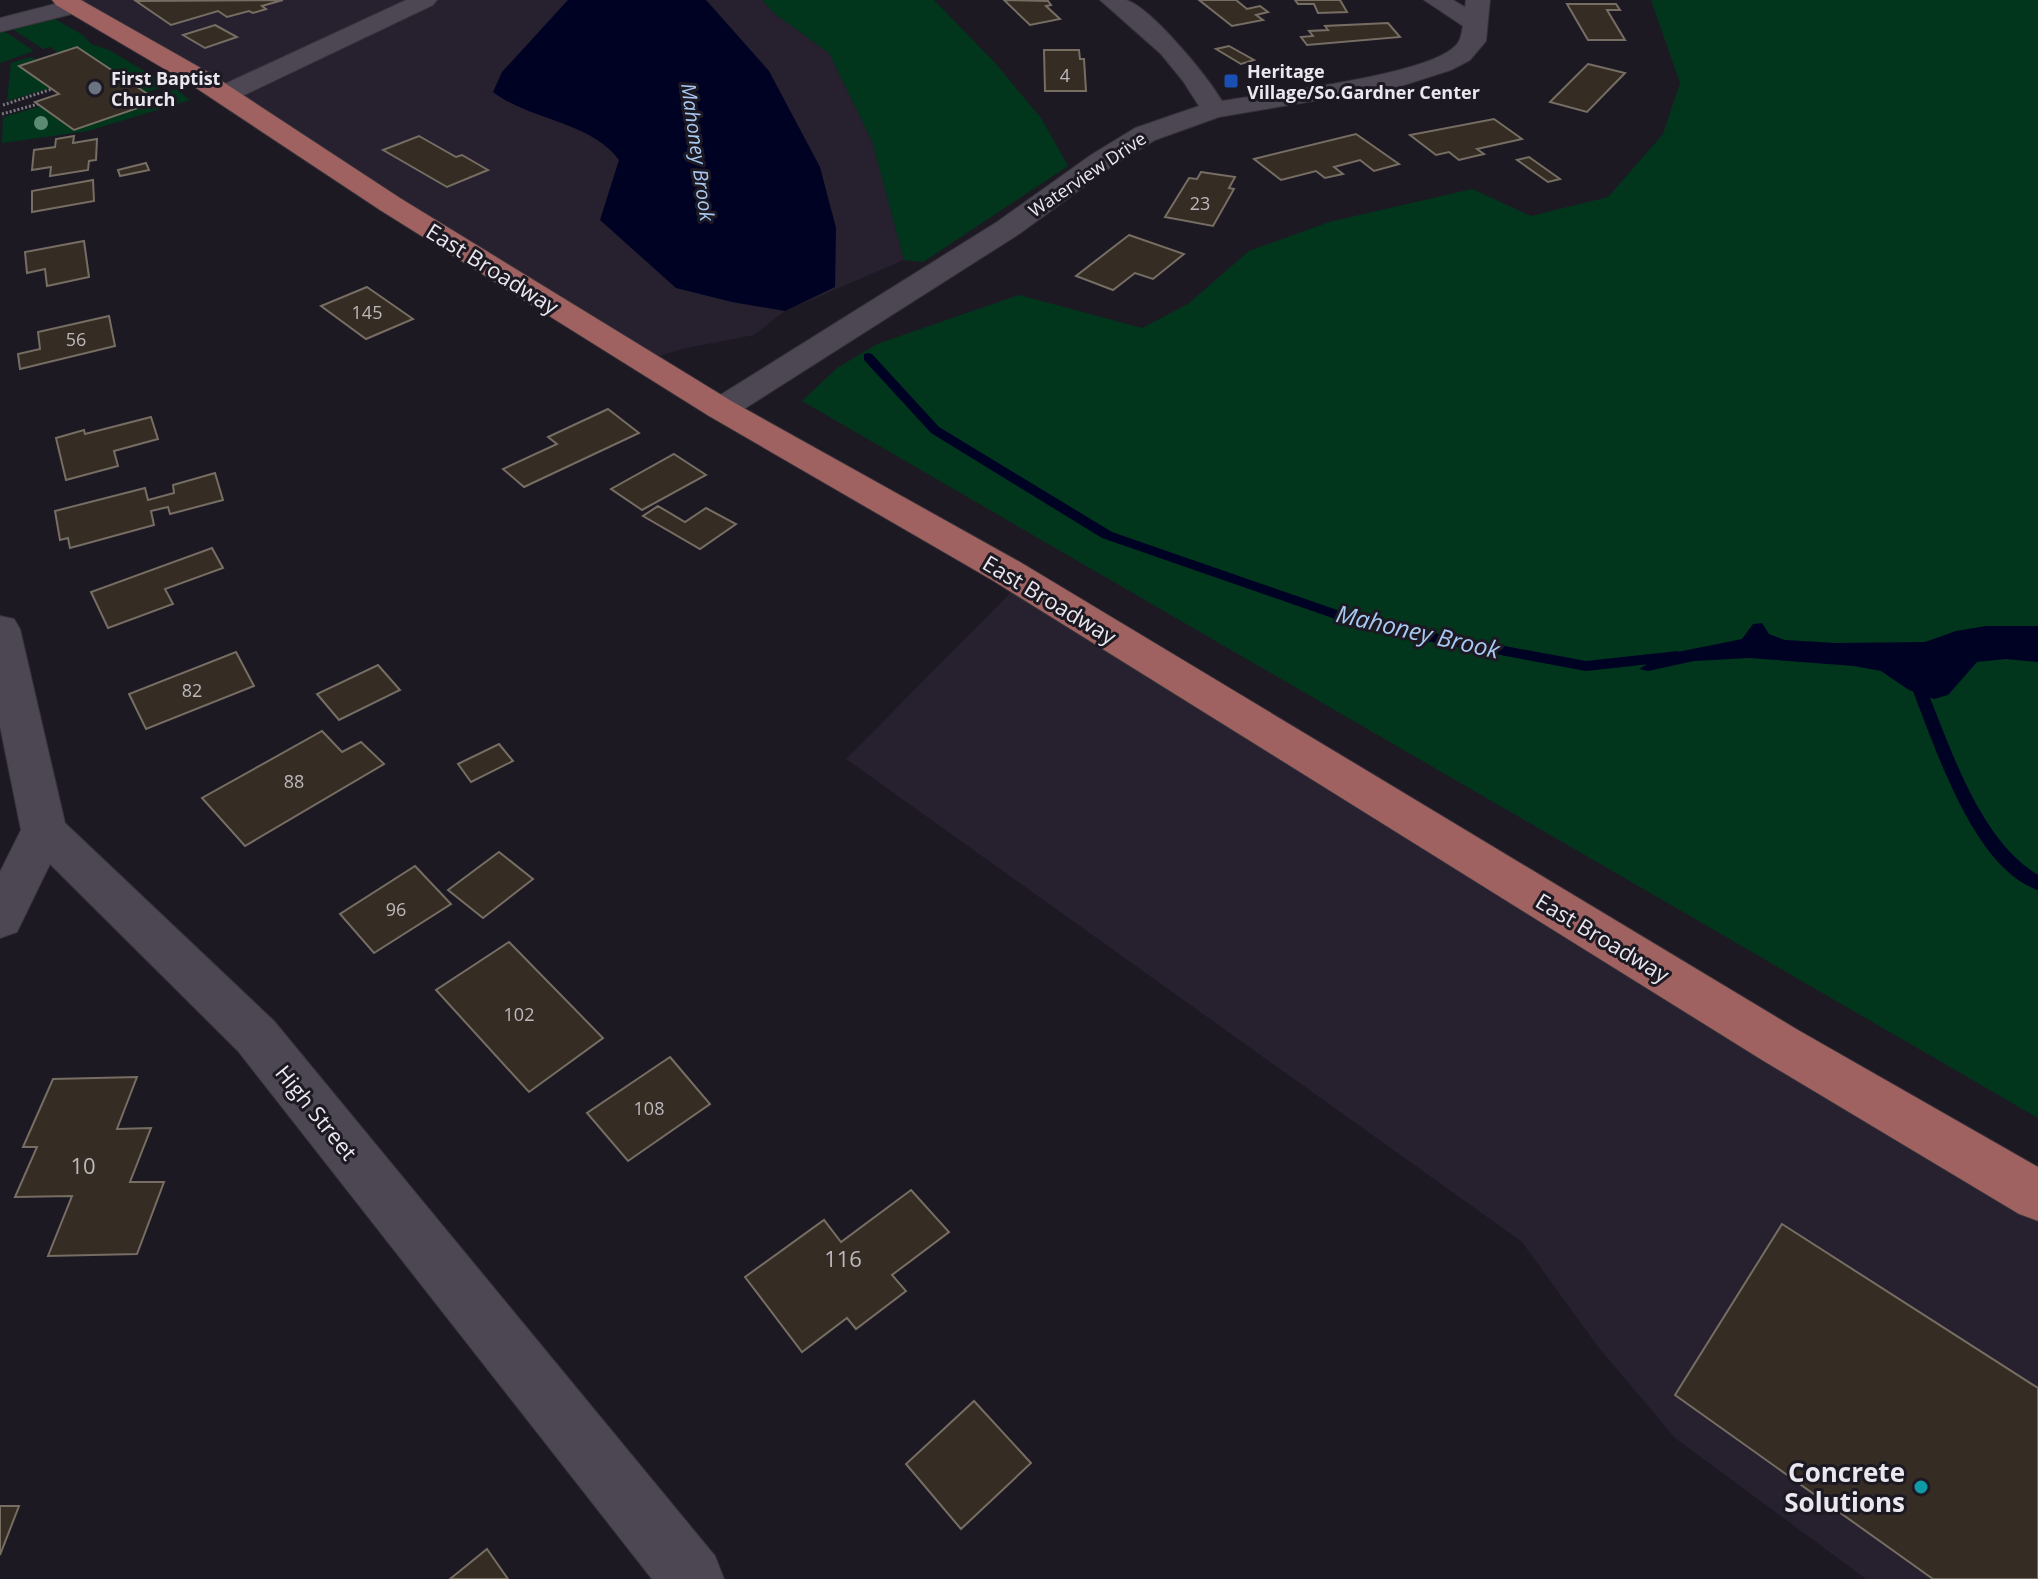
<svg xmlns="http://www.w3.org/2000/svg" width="2038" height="1579" font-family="'Open Sans',sans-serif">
<rect width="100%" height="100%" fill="#1d1923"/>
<!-- built -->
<g fill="#26202f">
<polygon points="63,0 762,0 775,14 829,53 872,141 904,260 785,311 754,335 682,349 644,361"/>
<polygon points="1022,581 2038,1193 2038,1579 1866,1579 1675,1438 1599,1348 1522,1242 846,759"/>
</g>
<!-- green -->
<g fill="#01361d">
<polygon points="762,0 934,0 996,64 1041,118 1068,166 923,262 904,260 872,141 829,53 775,14"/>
<polygon points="1651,0 2038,0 2038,1118 802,401 837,368 877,344 1019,295 1142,328 1188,304 1249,251 1329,222 1472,189 1531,216 1608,197 1663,134 1680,83"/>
<polygon points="53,18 83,35 91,44 109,50 168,85 146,93 77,47 58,53 51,47 43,49 9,27"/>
<polygon points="0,30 1,29 34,51 0,63"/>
<polygon points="31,57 37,60 20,66 50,88 7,101 11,63"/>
<polygon points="176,89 190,100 88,131 2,143 3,117 41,106 74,130 157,101 152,97"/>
</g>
<!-- water -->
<g fill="#000224">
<path d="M568,0H706L769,71L820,167L836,228L835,287L785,311L732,302L676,288L600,220L619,160C590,121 531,121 493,92L502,72Z"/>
<polygon points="1762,623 1769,634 1785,640 1836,643 1925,642 1956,631 1986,626 2038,626 2038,662 2006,659 1977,662 1948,695 1934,699 1909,690 1881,671 1854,666 1749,658 1694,661 1648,671 1639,669 1663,655 1742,639 1753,624"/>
</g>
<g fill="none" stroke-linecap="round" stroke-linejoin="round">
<!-- stream -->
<g fill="#000224" fill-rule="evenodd">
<polygon points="868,353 872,354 939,427 1112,532 1369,621 1586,661 1678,651 1685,656 1678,661 1586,671 1367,630 1102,538 931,433 864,360 864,354"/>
<path d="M1914,671L1921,676C1949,741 1976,837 2038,875V890C1971,868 1932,737 1907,676Z"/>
</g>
</g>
<!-- building -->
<g fill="#352d24" stroke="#766d63" stroke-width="2">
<polygon points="283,0 262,6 266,9 253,13 249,11 227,17 218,11 171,25 136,1"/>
<polygon points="1004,0 1048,1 1051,5 1046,6 1060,19 1030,25"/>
<polygon points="1199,0 1236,0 1247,9 1260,6 1268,12 1256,15 1263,20 1232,26"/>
<polygon points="1295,0 1340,0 1347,12 1318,13 1314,4 1298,4"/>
<polygon points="1567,4 1616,4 1620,10 1607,10 1625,40 1588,40"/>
<polygon points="1388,23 1400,37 1307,45 1301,37 1313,36 1309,31 1328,30 1325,26"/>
<polygon points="215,25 237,37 205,48 183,35"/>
<polygon points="1229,46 1254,60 1241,64 1216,49"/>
<polygon points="77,47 158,101 74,130 35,102 59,94 19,66"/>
<polygon points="1044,50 1079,50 1080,59 1084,59 1086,91 1045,91"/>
<polygon points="1588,64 1625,73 1587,112 1550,102"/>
<polygon points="1494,119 1522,139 1477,149 1484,154 1459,160 1449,152 1436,155 1410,135"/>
<polygon points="1356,134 1399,164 1374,171 1360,160 1334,167 1343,174 1325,178 1316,171 1281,180 1254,159"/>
<polygon points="74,136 73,143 97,139 96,160 89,161 88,170 50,176 51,167 32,170 34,150 55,147 56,139"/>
<polygon points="419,136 456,157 462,155 488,170 447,187 383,150"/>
<polygon points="1529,157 1560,179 1548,182 1517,160"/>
<polygon points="146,163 149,170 120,176 118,170"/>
<polygon points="1201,172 1235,177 1229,188 1234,189 1213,226 1165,217 1189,178 1197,179"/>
<polygon points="93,180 94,201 32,212 32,191"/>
<polygon points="1129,235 1184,254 1153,279 1135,273 1113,290 1076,276"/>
<polygon points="84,241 89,277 47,286 45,269 27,273 25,252"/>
<polygon points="367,287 413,319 366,339 321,306"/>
<polygon points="109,316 115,346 20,369 18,354 40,349 38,332"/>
<polygon points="608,409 639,433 524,487 503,469 557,444 548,437"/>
<polygon points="151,417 158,439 114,451 118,466 66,480 56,438 84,430 85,434"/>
<polygon points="674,454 706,475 642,510 611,489"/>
<polygon points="215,473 223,500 170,514 168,507 151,511 154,525 70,548 68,538 60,540 55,511 145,488 148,500 174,493 173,485"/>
<polygon points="658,506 685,522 706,508 736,524 700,549 643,516"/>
<polygon points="212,548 223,568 165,589 173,604 108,628 91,592"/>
<polygon points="236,652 254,686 146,729 129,694"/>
<polygon points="378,665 400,690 339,720 317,694"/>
<polygon points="322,731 342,752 361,742 384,764 245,846 202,798"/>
<polygon points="499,744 513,761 471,782 458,764"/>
<polygon points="499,852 533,879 483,918 448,890"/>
<polygon points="415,866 451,904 374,953 340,914"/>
<polygon points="509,942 603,1038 529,1092 436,990"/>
<polygon points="670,1057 710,1104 628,1161 587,1113"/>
<polygon points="137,1077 117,1129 151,1128 130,1182 164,1182 137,1254 48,1256 72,1196 15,1197 37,1147 23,1147 53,1079"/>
<polygon points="911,1190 949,1232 892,1275 906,1291 856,1329 847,1318 802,1352 745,1277 824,1220 841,1242"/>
<polygon points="1782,1224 2038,1388 2038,1579 1933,1579 1675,1395"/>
<polygon points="974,1401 1031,1463 961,1529 906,1464"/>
<polygon points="0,1506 19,1506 0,1555"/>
<polygon points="487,1549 508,1579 450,1579"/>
</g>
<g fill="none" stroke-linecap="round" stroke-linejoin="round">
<!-- minor casing -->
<g stroke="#353239" stroke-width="2">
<g id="minor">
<polygon points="70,0 84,1 87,6 84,11 0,32 0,18"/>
<polygon points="406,0 437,0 433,5 234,100 216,100 212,94 216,88"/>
<path d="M1100,0C1108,0 1118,0 1126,0C1151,7 1208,77 1222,101C1270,93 1421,76 1453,48C1461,42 1461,35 1463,26L1424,0H1453L1465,7L1466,0H1490L1486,41L1470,60L1451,70L1401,86L1219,117L1155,140L1111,167L1019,234L733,416L721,419L709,416L704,409L709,402L997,222L1091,155L1135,128L1199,106L1183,81L1161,54Z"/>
<polygon points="0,616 14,619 20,629 65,823 274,1021 715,1556 724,1579 652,1579 238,1051 50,864 17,932 0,938 0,872 21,830 0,726"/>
</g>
</g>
<!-- major casing -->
<g stroke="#353239" stroke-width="2">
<polygon id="major" points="52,0 81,0 208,72 400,198 733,402 1020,562 1798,1030 2038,1167 2038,1221 2019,1214 1762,1060 992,580 709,416 380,210 190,84 56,5"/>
</g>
<!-- path -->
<g stroke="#7a777f" stroke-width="3" stroke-dasharray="2 2" stroke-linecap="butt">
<polyline points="3,105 52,89"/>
<polyline points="2,114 38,104"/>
</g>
<!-- minor -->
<use href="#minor" fill="#4c4753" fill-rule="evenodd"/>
<!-- major -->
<use href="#major" fill="#9f6260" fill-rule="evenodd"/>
</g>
<!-- trees -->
<circle fill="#5c8a72" cx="41" cy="123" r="7"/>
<!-- markers -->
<rect fill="#1a4fb4" stroke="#1d1923" stroke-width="3" x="1223" y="73" width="16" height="16" rx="4"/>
<circle fill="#6b7280" stroke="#1d1923" stroke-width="3" cx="95" cy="88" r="8"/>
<circle fill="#0f9aa8" stroke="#1d1923" stroke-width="3" cx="1921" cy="1487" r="8"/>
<g text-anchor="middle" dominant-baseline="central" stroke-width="6" stroke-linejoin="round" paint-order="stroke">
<!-- far-poi labels -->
<g font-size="18" font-weight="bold" fill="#eae7ee" stroke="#1d1923" text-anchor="start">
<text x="1247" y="71">Heritage<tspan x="1247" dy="21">Village/So.Gardner Center</tspan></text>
<text x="111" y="78">First Baptist<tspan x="111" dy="21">Church</tspan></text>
</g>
<!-- number labels -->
<g font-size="18" fill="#bdb8bc">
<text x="1065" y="75">4</text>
<text x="1200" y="203">23</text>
<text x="367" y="312">145</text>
<text x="76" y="339">56</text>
<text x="192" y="690">82</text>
<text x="294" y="781">88</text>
<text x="396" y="909">96</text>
<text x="519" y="1014">102</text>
<text x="649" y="1108">108</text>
</g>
<!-- far-street labels -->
<g font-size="18" fill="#eae7ee" stroke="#1d1923">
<text transform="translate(1087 174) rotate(-34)">Waterview Drive</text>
</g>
<!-- far-water labels -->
<g font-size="20" font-style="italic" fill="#a8caf2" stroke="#1d1923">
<text transform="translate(698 152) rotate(82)">Mahoney Brook</text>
</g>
<!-- street labels -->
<g font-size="22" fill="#eae7ee" stroke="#1d1923">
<text transform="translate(493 268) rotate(32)">East Broadway</text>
<text transform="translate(1050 599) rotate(31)">East Broadway</text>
<text transform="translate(1603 937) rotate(31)">East Broadway</text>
<text transform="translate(317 1112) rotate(51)">High Street</text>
</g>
<!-- near-number labels -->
<g font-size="22" fill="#bdb8bc">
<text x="83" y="1165">10</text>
<text x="843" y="1258">116</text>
</g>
<!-- water labels -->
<g font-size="24" font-style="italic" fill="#a8caf2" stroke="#1d1923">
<text transform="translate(1418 631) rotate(13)">Mahoney Brook</text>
</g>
<!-- near-poi labels -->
<g font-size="26" font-weight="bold" fill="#eae7ee" stroke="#1d1923" text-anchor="end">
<text x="1905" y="1472">Concrete<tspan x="1905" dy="30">Solutions</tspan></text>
</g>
</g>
</svg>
